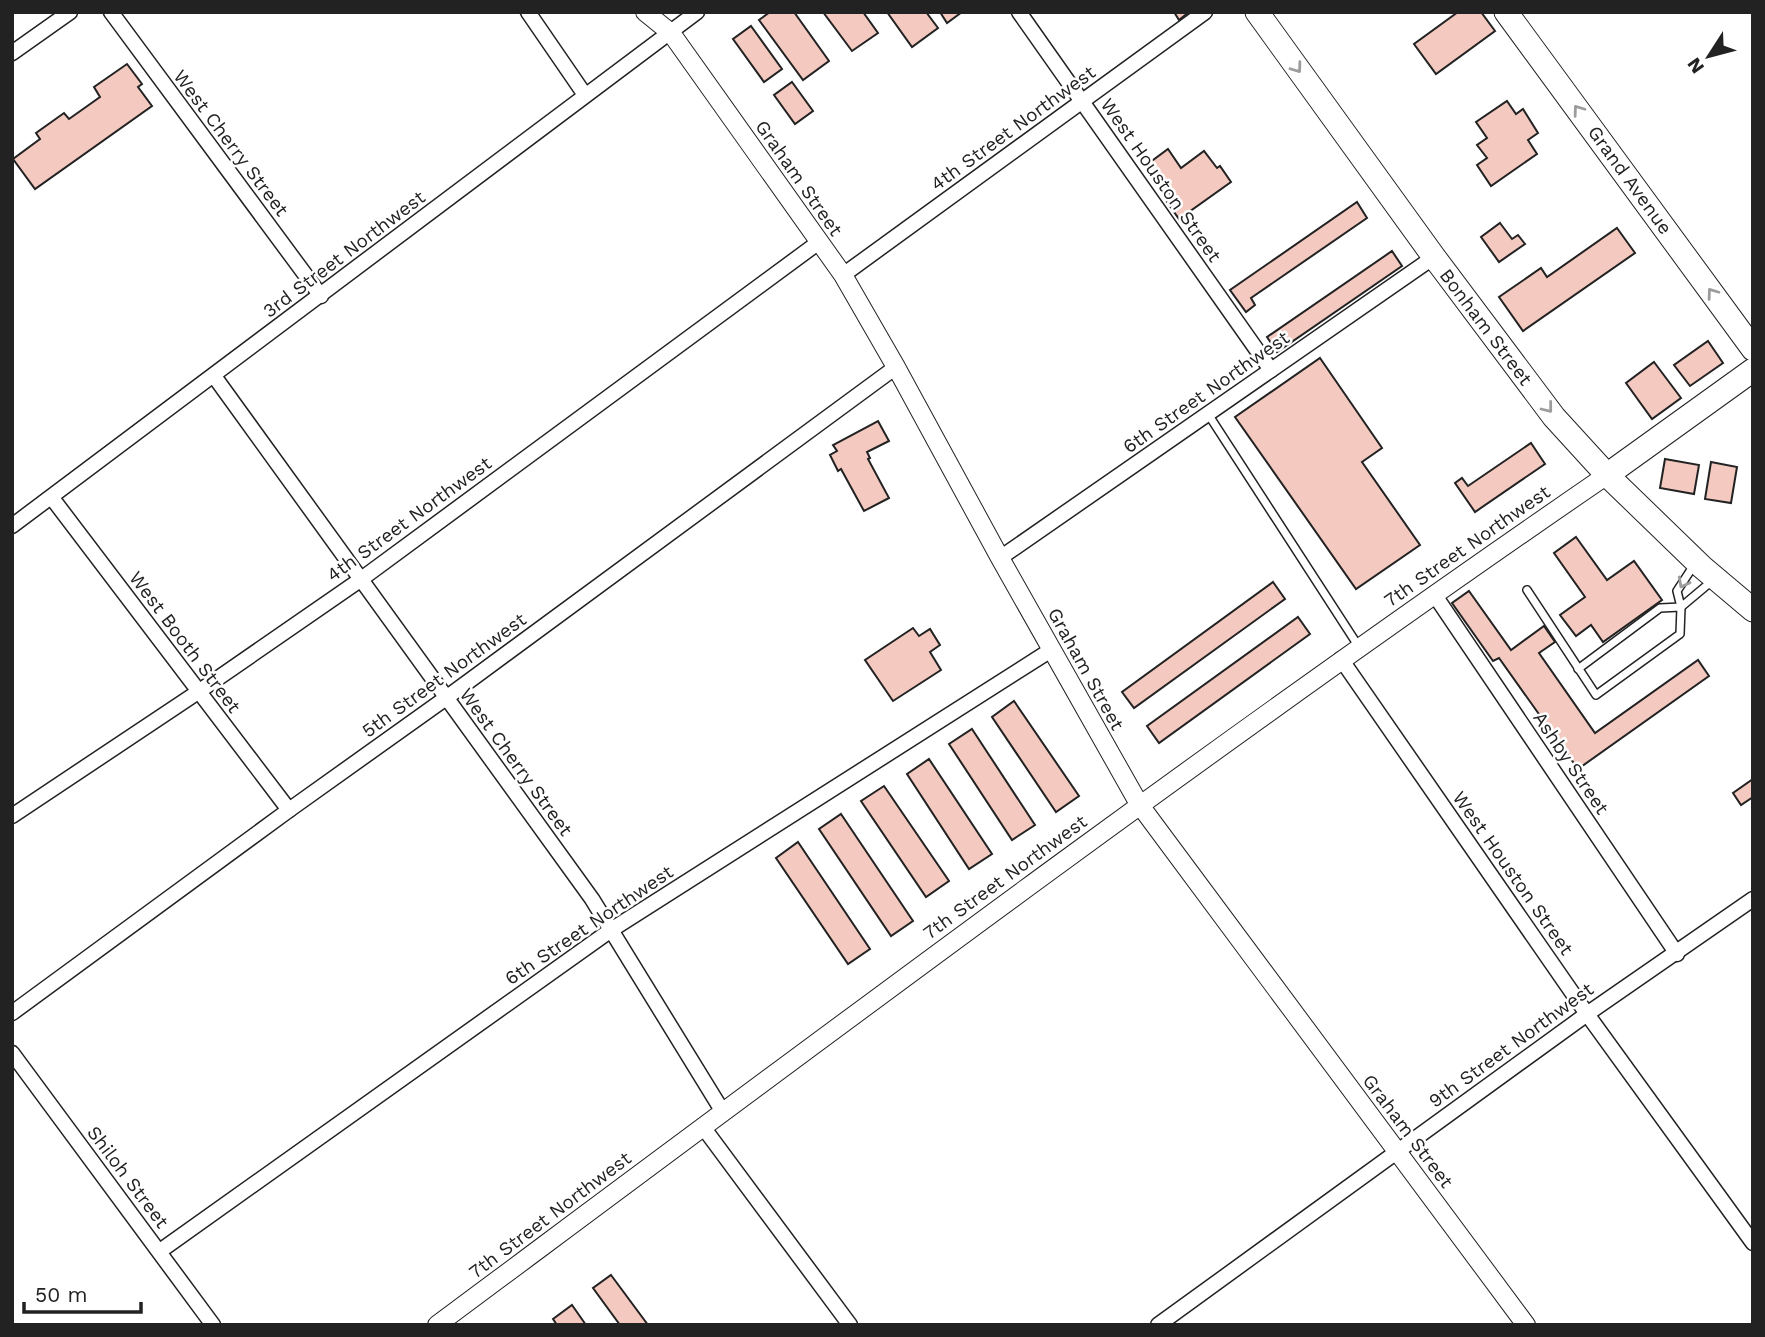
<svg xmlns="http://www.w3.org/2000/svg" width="1765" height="1337" font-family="'Work Sans',sans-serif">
<rect width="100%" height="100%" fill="#fff"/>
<!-- building -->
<g fill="#f3c9c0" stroke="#222" stroke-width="2">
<polygon points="770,12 794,12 829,61 803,80 759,20"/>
<polygon points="823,12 863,12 878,33 852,51"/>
<polygon points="887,12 926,12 938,28 912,47"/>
<polygon points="940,12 962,12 947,23"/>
<polygon points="1174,12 1189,12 1179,20"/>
<polygon points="1458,12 1481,12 1495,31 1436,74 1414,44"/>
<polygon points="751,26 782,69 764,82 733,39"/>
<polygon points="127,64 142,84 138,87 152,106 35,189 13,159 40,139 36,133 64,113 69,119 100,97 94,87"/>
<polygon points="792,82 813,111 795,124 774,95"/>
<polygon points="1507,101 1516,114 1523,109 1538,133 1528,140 1537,154 1491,186 1477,165 1487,158 1477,145 1487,138 1476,122"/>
<polygon points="1168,149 1181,168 1204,151 1217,168 1220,166 1231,182 1179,219 1167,202 1173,198 1160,181 1157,183 1145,166"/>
<polygon points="1357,202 1367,218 1251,298 1255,305 1246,312 1230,290"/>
<polygon points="1500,223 1512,239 1518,235 1525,244 1499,262 1481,237"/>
<polygon points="1617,228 1635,253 1523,331 1499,297 1541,268 1547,277"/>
<polygon points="1392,251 1402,266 1277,352 1267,337"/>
<polygon points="1708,341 1723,363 1690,386 1674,365"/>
<polygon points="1320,358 1382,448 1362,462 1420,545 1356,589 1235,417"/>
<polygon points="1654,362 1681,398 1652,419 1626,383"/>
<polygon points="878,421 889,441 867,452 870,458 868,459 889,498 864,511 841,469 838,471 830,455 837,451 833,445"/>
<polygon points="1531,443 1545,464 1475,512 1455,483 1462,478 1468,486"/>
<polygon points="1665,459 1699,465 1694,494 1660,488"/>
<polygon points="1711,462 1737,467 1731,503 1705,499"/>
<polygon points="1576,537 1607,580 1634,561 1662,600 1603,642 1591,625 1576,636 1560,615 1585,597 1554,553"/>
<polygon points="1273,582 1285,599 1134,708 1122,692"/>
<polygon points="1469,591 1511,650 1544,626 1555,642 1539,653 1595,733 1698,660 1709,676 1578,769 1499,658 1493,661 1452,603"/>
<polygon points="1298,617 1310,634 1159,743 1147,726"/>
<polygon points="913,628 919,636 930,629 940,645 930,652 941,670 893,701 865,660"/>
<polygon points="1014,701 1079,796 1056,812 992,717"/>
<polygon points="972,729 1035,825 1012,840 949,744"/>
<polygon points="929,759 992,854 969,869 907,774"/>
<polygon points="1753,779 1753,797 1741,805 1733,793"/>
<polygon points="884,786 949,881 926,897 861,801"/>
<polygon points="841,814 913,921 891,936 819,829"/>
<polygon points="798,842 870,949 848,964 776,858"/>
<polygon points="611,1275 648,1325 620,1325 593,1288"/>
<polygon points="572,1305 586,1325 557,1325 553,1319"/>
</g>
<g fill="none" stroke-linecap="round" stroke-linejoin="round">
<!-- service casing -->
<g stroke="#222" stroke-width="10">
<g id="service">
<polyline points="1208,414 1359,647"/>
<polyline points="1527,590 1596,695 1680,634 1681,607 1677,591 1694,565"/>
<polyline points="1578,669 1660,608 1681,607 1712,581"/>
</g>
</g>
<!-- minor casing -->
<g stroke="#222" stroke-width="17">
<g id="minor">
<polyline points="111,12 321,296"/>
<polyline points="528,12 585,95"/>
<polyline points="1019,12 1271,370"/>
<polyline points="12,53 70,12"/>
<polyline points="843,275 1205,12"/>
<polyline points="214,376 592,899 723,1112"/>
<polyline points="52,498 289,810"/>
<polyline points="12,526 697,12"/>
<polyline points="1000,558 1434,257"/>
<polyline points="1434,594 1677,954"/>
<polyline points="1341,659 1587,1014 1753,1243"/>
<polyline points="12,816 198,692 360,580 819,242"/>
<polyline points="12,1013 289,810 446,698 896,367"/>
<polyline points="12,1053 213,1325"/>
<polyline points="703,1127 850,1325"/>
<polyline points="160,1251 611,930 1051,650"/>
<polyline points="1158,1325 1587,1014 1753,899"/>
</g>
</g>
<!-- tertiary casing -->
<g stroke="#222" stroke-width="20">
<g id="tertiary">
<polyline points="645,12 671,33 843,275 896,367 1000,558 1139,804 1526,1325"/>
<path d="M437,1325C824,1037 1209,748 1607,475"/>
</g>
</g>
<!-- primary casing -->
<g stroke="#222" stroke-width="25">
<g id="primary">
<polyline points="1257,12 1434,257 1554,417 1607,475 1702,567 1753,610"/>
<polyline points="1506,12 1753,349"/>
<polyline points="1607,475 1753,370"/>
</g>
</g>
<!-- service -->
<use href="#service" stroke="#fff" stroke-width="7"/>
<!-- minor -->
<use href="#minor" stroke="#fff" stroke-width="14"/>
<!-- tertiary -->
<use href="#tertiary" stroke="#fff" stroke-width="18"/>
<!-- primary -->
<use href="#primary" stroke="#fff" stroke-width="23"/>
</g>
<!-- one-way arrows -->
<defs><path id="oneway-chevron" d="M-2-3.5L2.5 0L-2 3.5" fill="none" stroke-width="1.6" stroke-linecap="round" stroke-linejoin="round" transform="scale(1.75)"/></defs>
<g stroke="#9c9c9c">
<use href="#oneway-chevron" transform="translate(1297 68) rotate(54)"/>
<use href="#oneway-chevron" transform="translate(1578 110) rotate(-126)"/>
<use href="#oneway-chevron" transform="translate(1712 293) rotate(-126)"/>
<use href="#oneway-chevron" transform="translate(1548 408) rotate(52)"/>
<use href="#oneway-chevron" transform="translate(1683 583) rotate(118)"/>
</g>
<g text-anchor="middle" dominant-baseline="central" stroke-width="5" stroke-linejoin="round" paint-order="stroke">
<!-- street labels -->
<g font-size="19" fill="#222" stroke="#fff">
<text transform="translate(1013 128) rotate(-36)">4th Street Northwest</text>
<text transform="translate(231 143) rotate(53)">West Cherry Street</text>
<text transform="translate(799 178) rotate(55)">Graham Street</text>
<text transform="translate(1161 180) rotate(55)">West Houston Street</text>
<text transform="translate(1630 180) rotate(54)">Grand Avenue</text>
<text transform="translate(344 254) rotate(-37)">3rd Street Northwest</text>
<text transform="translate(1486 327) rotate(53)">Bonham Street</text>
<text transform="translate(1206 392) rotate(-35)">6th Street Northwest</text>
<text transform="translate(409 519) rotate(-36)">4th Street Northwest</text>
<text transform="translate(1467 546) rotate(-35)">7th Street Northwest</text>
<text transform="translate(185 642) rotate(53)">West Booth Street</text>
<text transform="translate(1086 669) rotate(61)">Graham Street</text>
<text transform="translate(444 675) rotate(-36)">5th Street Northwest</text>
<text transform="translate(516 762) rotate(54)">West Cherry Street</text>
<text transform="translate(1571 763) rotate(56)">Ashby Street</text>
<text transform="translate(1513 873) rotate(55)">West Houston Street</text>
<text transform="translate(1005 877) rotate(-36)">7th Street Northwest</text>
<text transform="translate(589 925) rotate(-34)">6th Street Northwest</text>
<text transform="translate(1511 1045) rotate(-36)">9th Street Northwest</text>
<text transform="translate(1408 1131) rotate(53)">Graham Street</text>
<text transform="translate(128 1177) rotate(53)">Shiloh Street</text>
<text transform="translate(550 1215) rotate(-37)">7th Street Northwest</text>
</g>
</g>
<!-- border -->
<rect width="1765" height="1337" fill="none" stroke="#222222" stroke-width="28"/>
<!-- north arrow -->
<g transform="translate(1709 56) rotate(234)" stroke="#ffffff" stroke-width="5" paint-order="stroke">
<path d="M0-5L12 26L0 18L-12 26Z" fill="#222222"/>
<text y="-10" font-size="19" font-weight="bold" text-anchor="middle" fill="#222222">N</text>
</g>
<!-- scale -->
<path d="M24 1302v10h117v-10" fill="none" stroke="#222222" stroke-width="3.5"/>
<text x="35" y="1302" font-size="21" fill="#222222" stroke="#ffffff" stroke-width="5" paint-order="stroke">50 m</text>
</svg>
